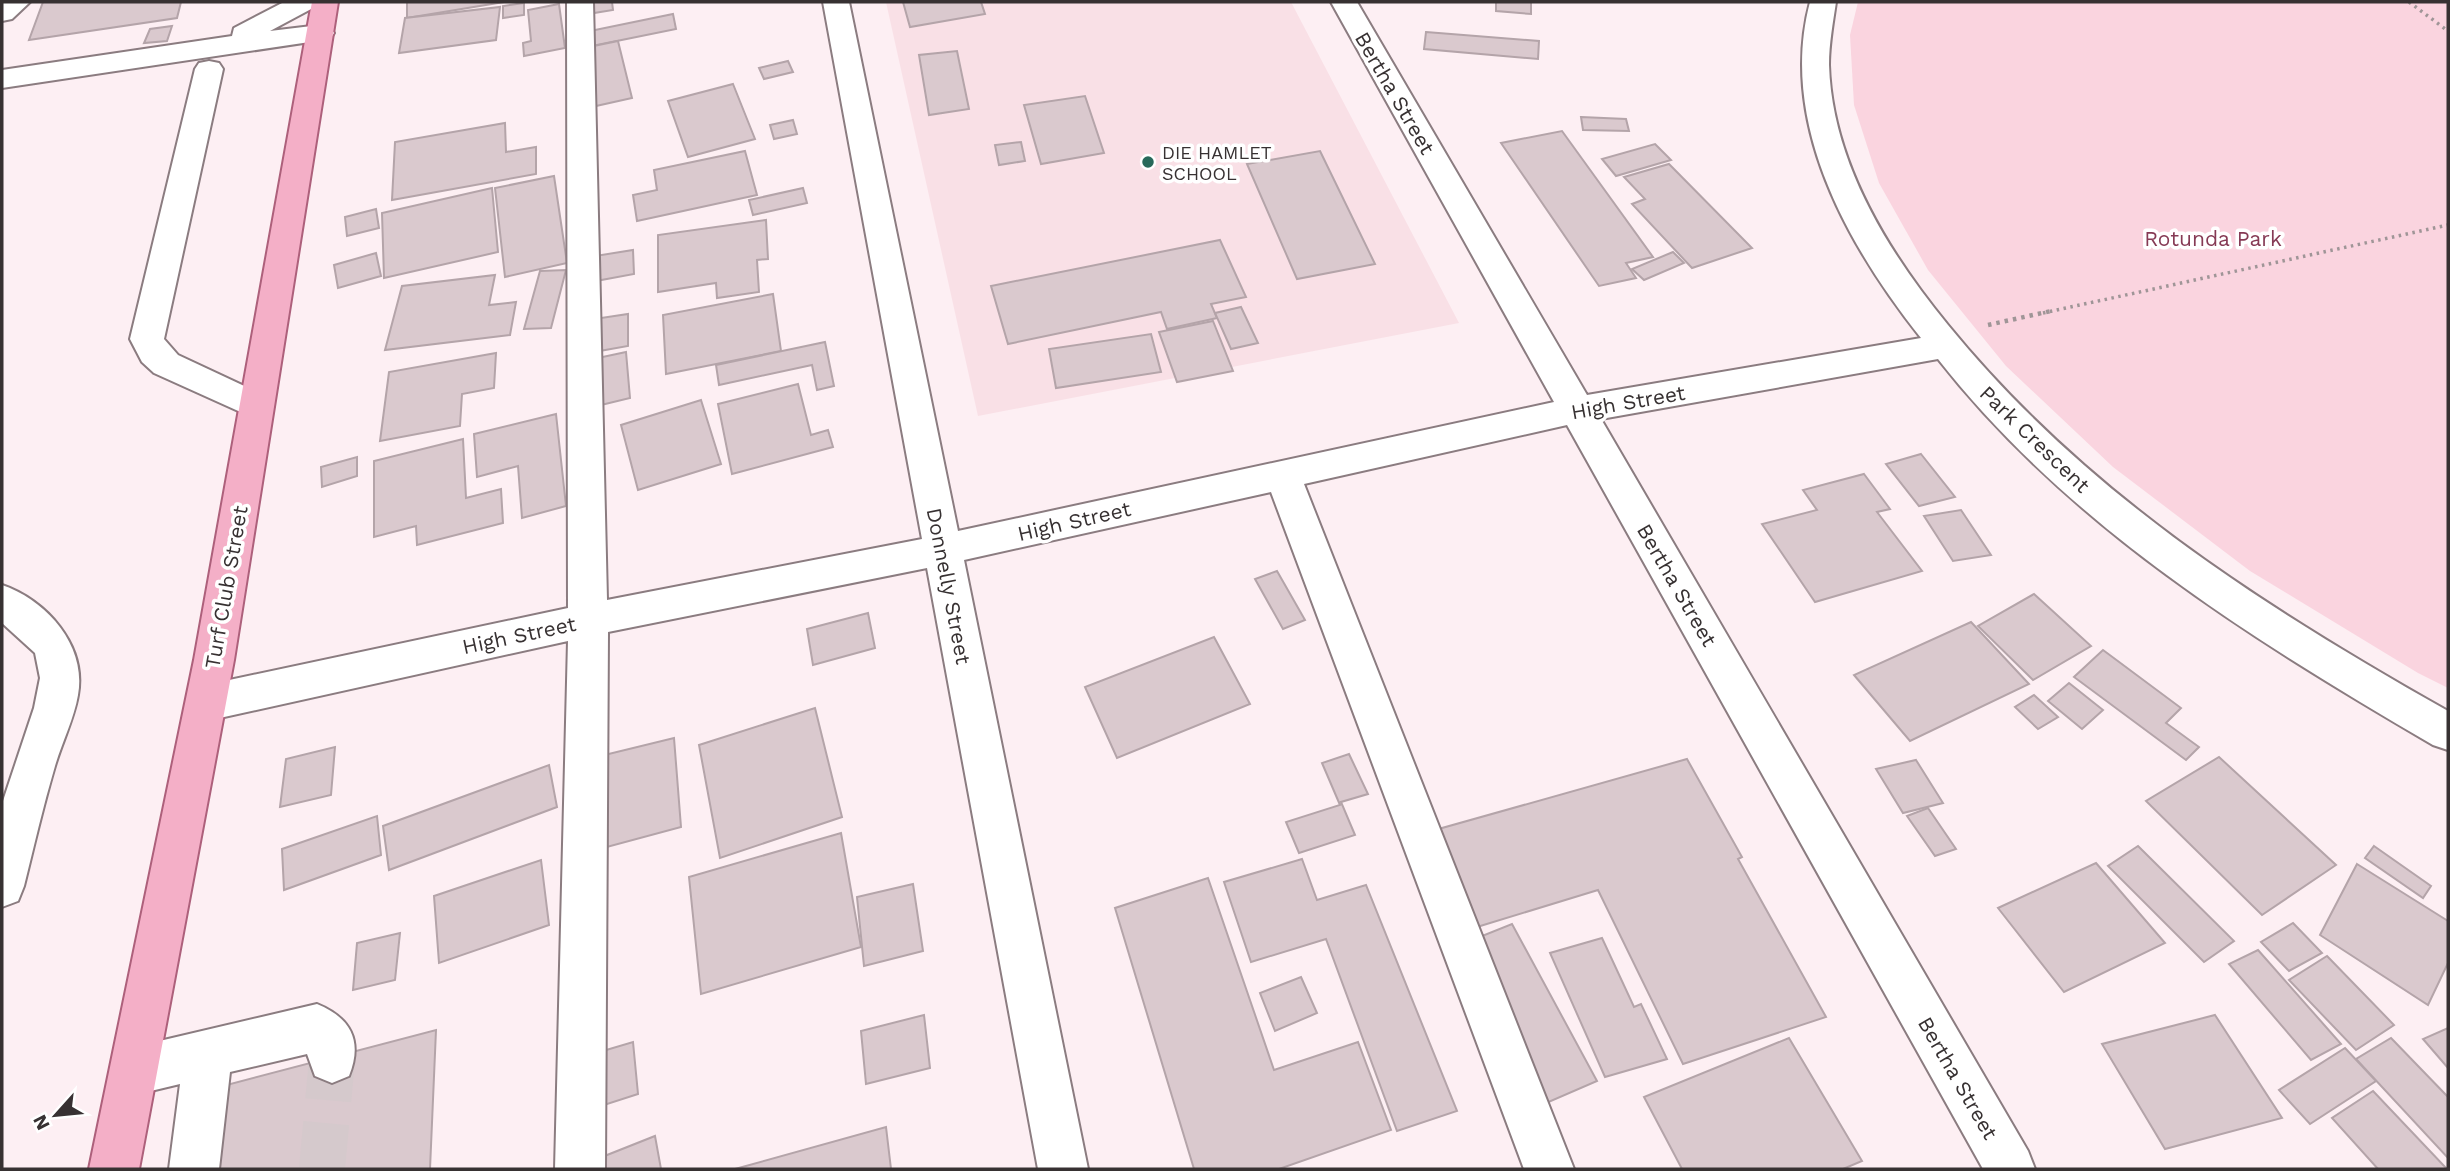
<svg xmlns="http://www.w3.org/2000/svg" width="2450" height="1171" font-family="'Work Sans',sans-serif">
<rect width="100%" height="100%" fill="#fdeff3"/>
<!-- built -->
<polygon fill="#f9e0e6" points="886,2 1291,2 1459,323 978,416"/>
<!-- green -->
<polygon fill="#fad4df" points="1858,2 2448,2 2448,688 2418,673 2250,571 2113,467 2006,366 1928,270 1879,183 1854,105 1850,35"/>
<!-- building -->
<g fill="#dac9ce" stroke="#b4a4a9" stroke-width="2">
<polygon points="43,2 181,2 177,18 29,40"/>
<polygon points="407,2 504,2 407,18"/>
<polygon points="593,2 612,2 613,10 594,13"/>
<polygon points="903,2 981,2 985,14 910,27"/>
<polygon points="1496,2 1531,2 1531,14 1496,11"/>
<polygon points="524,3 524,15 503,18 503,6"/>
<polygon points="559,4 565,48 524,56 523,43 531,41 528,10"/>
<polygon points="500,7 496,40 399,53 405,18"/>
<polygon points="673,14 676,29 592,46 590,31"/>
<polygon points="172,26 167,41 144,43 150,29"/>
<polygon points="1426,32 1539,41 1538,59 1424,49"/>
<polygon points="618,41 632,98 596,106 584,48"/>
<polygon points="957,51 969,109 929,115 919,55"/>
<polygon points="788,61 793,72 764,79 759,68"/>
<polygon points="733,84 755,139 688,157 668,101"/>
<polygon points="1085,96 1104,153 1041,164 1024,105"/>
<polygon points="1581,117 1626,119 1629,131 1583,130"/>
<polygon points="793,120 797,134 774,139 770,125"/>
<polygon points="505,123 506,152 536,147 536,174 392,200 395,142"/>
<polygon points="1562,131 1653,257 1626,263 1636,278 1599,286 1501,143"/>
<polygon points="1021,142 1025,161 999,165 995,145"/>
<polygon points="1655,144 1671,160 1616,176 1602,159"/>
<polygon points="745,151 757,195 637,221 633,195 657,190 654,170"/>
<polygon points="1320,151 1375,264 1297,279 1247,164"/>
<polygon points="1669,164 1752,248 1692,268 1632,204 1645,199 1624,177"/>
<polygon points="554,176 567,263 505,277 495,188"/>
<polygon points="492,188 498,252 384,278 382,213"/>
<polygon points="803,188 807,203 753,215 749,200"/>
<polygon points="376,209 379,228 347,236 345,217"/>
<polygon points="766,220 768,259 757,260 759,292 717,298 716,283 658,292 658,235"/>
<polygon points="1220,240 1246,297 1211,304 1217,318 1167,329 1161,312 1008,344 991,286"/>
<polygon points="633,250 634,274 596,281 595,256"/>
<polygon points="1673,252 1684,263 1644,280 1632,269"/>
<polygon points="376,253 381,276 338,288 334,265"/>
<polygon points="566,270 551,328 524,329 540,271"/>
<polygon points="495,275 489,305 516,302 510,335 385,350 402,286"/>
<polygon points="773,294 781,351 666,374 663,315"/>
<polygon points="1241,307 1258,343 1231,349 1215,313"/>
<polygon points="628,314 628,346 594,352 594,319"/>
<polygon points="1213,321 1233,371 1177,382 1159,332"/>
<polygon points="1151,334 1161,372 1056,388 1049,349"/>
<polygon points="825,342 834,386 817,390 812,365 719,385 716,365"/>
<polygon points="626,352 630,398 597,406 593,359"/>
<polygon points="496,353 494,388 462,394 460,426 380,441 389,372"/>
<polygon points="798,384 811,435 828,430 833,447 732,474 718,404"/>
<polygon points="701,400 721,464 638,490 621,425"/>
<polygon points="556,414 566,506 522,518 518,466 477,477 474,434"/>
<polygon points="463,439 466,498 501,489 503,523 417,545 416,526 374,537 374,461"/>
<polygon points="1921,454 1955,497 1919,506 1886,464"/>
<polygon points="357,457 357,476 322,487 321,467"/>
<polygon points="1864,474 1890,509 1877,512 1922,571 1815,602 1762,524 1817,510 1803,490"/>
<polygon points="1961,510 1991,555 1953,561 1924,516"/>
<polygon points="1277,571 1305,620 1283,629 1255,579"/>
<polygon points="2034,594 2091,646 2033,680 1978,626"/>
<polygon points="868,613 875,648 813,665 807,629"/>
<polygon points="1971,622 2029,684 1910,741 1854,675"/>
<polygon points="1214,637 1250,704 1117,758 1085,687"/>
<polygon points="2103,650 2181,708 2166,723 2199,747 2186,760 2074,677"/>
<polygon points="2069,683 2103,710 2082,729 2048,701"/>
<polygon points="2034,695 2058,717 2038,729 2015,707"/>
<polygon points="815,708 842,817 720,858 699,745"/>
<polygon points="674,738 681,827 592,851 588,759"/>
<polygon points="335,747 331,795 280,807 286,759"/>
<polygon points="1349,754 1368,794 1341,802 1355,835 1299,853 1286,822 1340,805 1322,763"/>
<polygon points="2219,757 2336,865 2262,915 2146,801"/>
<polygon points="1687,759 1742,857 1738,859 1826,1017 1683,1064 1598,890 1477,927 1435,830"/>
<polygon points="1916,760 1943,803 1903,813 1876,769"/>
<polygon points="549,765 557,807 389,870 383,826"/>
<polygon points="1928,808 1956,849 1935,856 1907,816"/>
<polygon points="377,816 381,855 284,890 282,849"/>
<polygon points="841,833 861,947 701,994 689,877"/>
<polygon points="2138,846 2234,941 2204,962 2108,866"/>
<polygon points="2374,846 2431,886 2423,898 2365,858"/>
<polygon points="1302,859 1317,900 1366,885 1457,1111 1397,1131 1326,939 1251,962 1224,882"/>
<polygon points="541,860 549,925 439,963 434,896"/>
<polygon points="2096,863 2165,943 2064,992 1998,908"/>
<polygon points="2357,864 2448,921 2448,963 2428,1005 2320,935"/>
<polygon points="1208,878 1274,1070 1358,1042 1391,1130 1279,1169 1194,1169 1115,908"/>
<polygon points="913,884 923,951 864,966 857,897"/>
<polygon points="2293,923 2322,953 2289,971 2261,942"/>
<polygon points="1512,924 1597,1081 1544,1104 1462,944"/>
<polygon points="400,933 395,980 353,990 357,943"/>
<polygon points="1602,938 1634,1007 1641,1004 1667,1059 1605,1077 1550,953"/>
<polygon points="2258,950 2341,1044 2311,1060 2229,964"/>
<polygon points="2327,956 2394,1025 2356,1050 2289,980"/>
<polygon points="1301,977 1317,1013 1275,1031 1260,993"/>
<polygon points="924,1015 930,1068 866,1084 861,1031"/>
<polygon points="2215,1015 2282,1118 2165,1149 2102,1044"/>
<polygon points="2448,1028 2448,1068 2423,1039"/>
<polygon points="436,1030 430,1169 208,1169 219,1087"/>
<polygon points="1789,1038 1862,1161 1843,1169 1682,1169 1644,1097"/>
<polygon points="2391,1038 2448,1097 2448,1158 2356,1059"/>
<polygon points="633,1042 638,1094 601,1106 596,1053"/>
<polygon points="2345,1048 2376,1081 2310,1124 2279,1090"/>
<polygon points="2373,1091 2447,1169 2378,1169 2332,1118"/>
<polygon points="886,1127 891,1169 735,1169"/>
<polygon points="655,1136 661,1169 598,1169 597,1159"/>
</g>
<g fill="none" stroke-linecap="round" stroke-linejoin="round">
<!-- minor-tunnel -->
<polyline stroke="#d5c9cc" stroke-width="46" stroke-dasharray="46 23" stroke-linecap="butt" points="322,1169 332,1059"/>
<!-- minor casing -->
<g stroke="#8b7c80" stroke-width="4">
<g id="minor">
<polygon points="2,2 30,2 12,19 2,21"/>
<polygon points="284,2 317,2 313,8 270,31 320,25 330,27 334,33 330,39 2,88 2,70 232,36 234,28"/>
<path d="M567,2H593L607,600L922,539L823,2H849L958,531L1554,402L1331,2H1357L1587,395L1921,338C1848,246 1778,123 1810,2H1836C1833,23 1829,43 1829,65C1832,162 1888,252 1948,325C2084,492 2263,607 2448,711V750L2433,745C2253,640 2069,526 1938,359L1601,419L2028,1151L2035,1169H1983L1567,425L1304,484L1574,1169H1524L1271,492L964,560L1088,1169H1038L927,568L608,632L605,1169H555L568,641L206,721L192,716L186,703L192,690L206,685L568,608Z"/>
<polygon points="209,61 219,63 223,69 164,339 178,355 268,397 273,406 268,415 256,419 154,373 142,362 130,339 195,69 199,63"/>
<path d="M2,585C46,600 87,645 78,695C74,719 62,742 55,766C43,806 34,846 24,886L18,901L2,907V804L34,708L40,678L35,653L2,623Z"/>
<path d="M317,1004C351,1018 363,1041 349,1076L332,1083L315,1076L307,1054L230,1072L219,1169H169L180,1084L134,1095L117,1088L110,1071L117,1054L134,1047Z"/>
</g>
</g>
<!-- major casing -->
<g stroke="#ad607b" stroke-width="4">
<polygon id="major" points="312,2 338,2 234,660 139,1169 89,1169 194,660"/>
</g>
<!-- path-far1 -->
<g stroke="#9f9597" stroke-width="3.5" stroke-dasharray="2.5 4.5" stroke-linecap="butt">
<polyline points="2409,2 2448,31"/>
<polyline points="2043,313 2448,225"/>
</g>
<!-- path -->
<polyline stroke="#9f9597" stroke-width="4.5" stroke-dasharray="3.5 5" stroke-linecap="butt" points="1988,325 2051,311"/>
<!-- minor -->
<use href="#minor" fill="#fff" fill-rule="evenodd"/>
<!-- major -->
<use href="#major" fill="#f4afc7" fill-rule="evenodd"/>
</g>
<!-- markers -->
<circle fill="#27695a" stroke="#fff" stroke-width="2.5" cx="1148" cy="162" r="7"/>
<g text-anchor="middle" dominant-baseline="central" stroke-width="7" stroke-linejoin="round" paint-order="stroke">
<!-- far-poi labels -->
<g font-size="18" fill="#373132" stroke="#fff" text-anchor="start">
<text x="1162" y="152">DIE HAMLET<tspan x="1162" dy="21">SCHOOL</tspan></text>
</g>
<!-- street labels -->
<g font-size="21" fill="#373132" stroke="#fff">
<text transform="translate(1395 93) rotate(60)">Bertha Street</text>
<text transform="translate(1628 402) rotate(-10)">High Street</text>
<text transform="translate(2035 439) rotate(44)">Park Crescent</text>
<text transform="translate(1074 521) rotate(-13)">High Street</text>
<text transform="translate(1677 585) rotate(60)">Bertha Street</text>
<text transform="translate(949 586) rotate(79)">Donnelly Street</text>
<text transform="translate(226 587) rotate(-80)">Turf Club Street</text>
<text transform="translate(519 635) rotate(-12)">High Street</text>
<text transform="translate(1958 1078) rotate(60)">Bertha Street</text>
</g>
<!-- park labels -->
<g font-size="21" fill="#863a55" stroke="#fff">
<text x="2213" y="238">Rotunda Park</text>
</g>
</g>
<!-- border -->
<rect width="2450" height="1171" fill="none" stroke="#373132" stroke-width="7"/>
<!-- north arrow -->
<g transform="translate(56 1115) rotate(243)" stroke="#ffffff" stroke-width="5" paint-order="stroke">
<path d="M0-5L12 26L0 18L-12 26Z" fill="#373132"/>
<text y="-10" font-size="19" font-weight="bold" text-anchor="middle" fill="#373132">N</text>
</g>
</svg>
